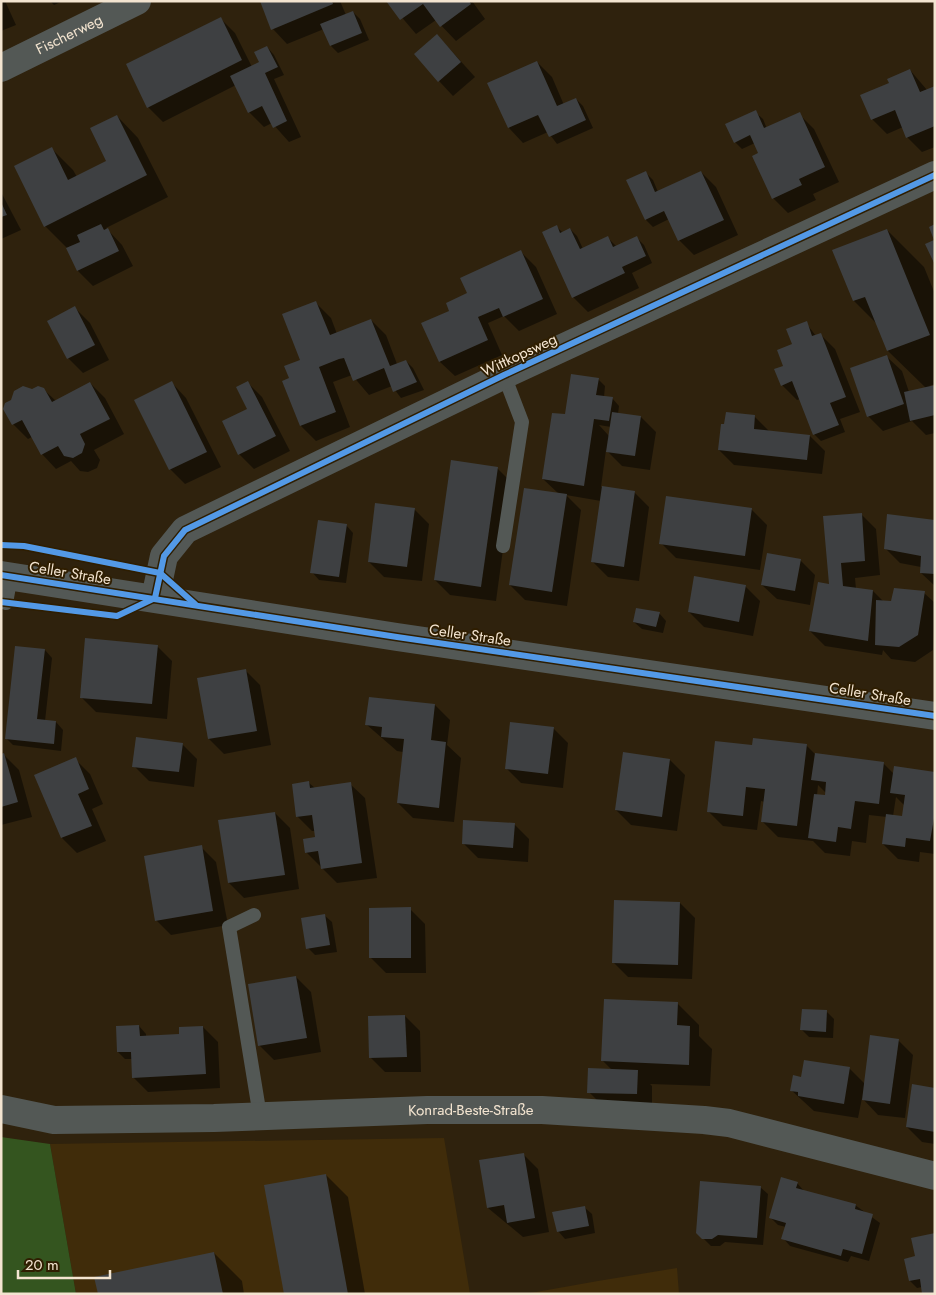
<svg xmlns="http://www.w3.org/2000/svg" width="936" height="1295" font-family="Jost,sans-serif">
<rect width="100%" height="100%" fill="#2f220d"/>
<!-- built -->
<g fill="#402c0a">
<polygon points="444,1138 470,1294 76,1294 50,1144"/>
<polygon points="677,1268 679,1294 525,1294 598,1281"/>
</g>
<!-- green -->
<polygon fill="#34551f" points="1,1137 50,1144 76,1294 1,1294"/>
<!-- shadow -->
<g fill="#0007" fill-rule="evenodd">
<polygon points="1,1 5,1 16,25 1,31"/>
<polygon points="50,1 63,1 54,5"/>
<polygon points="261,1 340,1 346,15 353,12 360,19 369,40 338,53 331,46 324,29 287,44 273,29"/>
<polygon points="388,1 472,1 485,19 456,41 436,20 416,34"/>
<polygon points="220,18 235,33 252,67 261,63 267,47 274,55 284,75 274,79 301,137 289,142 272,123 264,127 249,112 236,85 163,122 148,107"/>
<polygon points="437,35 475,77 453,96 439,81"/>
<polygon points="537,62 552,77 564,105 576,99 583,106 593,128 557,144 548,132 523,143 509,128"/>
<polygon points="910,70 927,90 935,87 935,147 922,152 907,137 903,127 887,134 872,119 890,84"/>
<polygon points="755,112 763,119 767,129 799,114 814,129 839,182 813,194 816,200 788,213 773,198 755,143 742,149 735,142"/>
<polygon points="117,116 138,138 168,197 106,228 122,245 133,266 93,286 78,271 68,249 45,226 51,148 73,170 77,177 108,161"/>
<polygon points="645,172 653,180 658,192 701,172 716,187 738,235 694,255 679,240 669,219 653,227 646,220 628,180"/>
<polygon points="1,192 21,230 1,239"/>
<polygon points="556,226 563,233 570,229 577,236 583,249 607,237 617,247 637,238 644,245 652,263 632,273 639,288 588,312 573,297"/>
<polygon points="887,230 924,267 935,294 935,384 929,386 935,387 935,433 926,435 912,421 883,431 868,416 887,357 902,371 909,392 926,388 888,351 878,325 854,301"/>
<polygon points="521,252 536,267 557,314 519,331 504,316 488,323 502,355 455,376 440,362 423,323 450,311"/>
<polygon points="316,303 331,318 337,334 371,320 386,335 397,364 406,361 413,368 424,390 401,398 392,386 369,395 352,375 333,382 350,427 316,441 301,426 284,382 291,379 302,361"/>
<polygon points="75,308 90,323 109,360 83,373 68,358"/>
<polygon points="806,323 816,336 820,334 835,349 860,412 840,419 845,432 821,441 814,434 800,399 797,400 782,385 784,366"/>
<path d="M598,379L605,386L604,397L612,398L619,406L618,414L641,417L656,432L650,470L622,466L606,450L601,487L634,492L649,507L639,581L608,577L593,562L601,501L566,495L581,510L567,606L525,600L510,585L559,494L543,479L566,416ZM599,425L611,427L609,436Z"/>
<polygon points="247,382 262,397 290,451 254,469 239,454 249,409"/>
<polygon points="90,383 105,398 124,434 94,450 100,460 97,468 88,472 80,471 71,461 56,469 42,454 32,437 28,439 13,424 32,390 43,389 56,401"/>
<polygon points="172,383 186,398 221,467 185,484 170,469 136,400"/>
<polygon points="754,416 770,432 810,436 825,451 822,474 734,465 719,450"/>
<polygon points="497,468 512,483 496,601 450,595 435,580"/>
<polygon points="667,497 752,510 767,525 760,570 676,558 661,543"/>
<polygon points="414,509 429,524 422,581 384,577 369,562"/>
<polygon points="861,514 876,529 880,575 855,578 856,589 873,591 883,601 892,602 924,593 935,603 933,650 915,662 891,659 883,650 882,655 825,646 810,631"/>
<polygon points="935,521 935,586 921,573 921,567 900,563 885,548"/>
<polygon points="346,525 353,533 346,583 319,580 312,572"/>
<polygon points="800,560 815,575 810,605 777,599 762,585"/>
<polygon points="745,586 760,601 753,636 704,627 689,612"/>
<polygon points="659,613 666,621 663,633 642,629 634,622"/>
<polygon points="157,646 172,661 167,719 96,712 81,697"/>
<polygon points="45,650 52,658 45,721 56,722 63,730 61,751 13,745 6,738"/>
<polygon points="245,670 260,685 271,745 224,754 209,739"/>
<polygon points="370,698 435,705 450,720 447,745 461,758 454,822 413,818 398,803 403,752 397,751 367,725"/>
<polygon points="553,728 568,743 563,788 521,783 506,768"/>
<polygon points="182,744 197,759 194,787 149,781 134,766"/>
<path d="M806,745L816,755L883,763L894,774L935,773V854L920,852L919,862L898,859L883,844L887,817L869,815L866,843L852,841L850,856L825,853L813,841L778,837L763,822L765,802L761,801L757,830L723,826L708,811L753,746ZM818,785L826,793V796L817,795ZM896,797L905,806L903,818L893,816Z"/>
<polygon points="1,755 4,755 19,770 32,817 1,825"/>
<polygon points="75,759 90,774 103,804 92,809 106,841 77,853 62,838 36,776"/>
<polygon points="670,760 685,775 677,831 631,825 616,810"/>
<polygon points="309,783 315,788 350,784 365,798 377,878 337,883 306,852 316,838 315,831 312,831 297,816"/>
<polygon points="275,813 290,828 299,889 244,898 229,883 219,821"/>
<polygon points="514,824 529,839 528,862 478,858 463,843"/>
<polygon points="201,847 216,862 228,925 171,935 156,920"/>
<polygon points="680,903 695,918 692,979 628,977 613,962"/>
<polygon points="410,909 425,924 426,973 386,973 371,958"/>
<polygon points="324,915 332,922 337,952 315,955 308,948"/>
<polygon points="296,977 311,992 321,1052 274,1060 259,1045"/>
<polygon points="677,1003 699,1025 699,1036 712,1049 710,1086 650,1084 652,1086 652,1109 604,1107 589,1092 612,1070 603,1061"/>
<polygon points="826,1011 834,1019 833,1038 809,1037 801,1029"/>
<polygon points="405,1016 420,1031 421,1072 385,1072 370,1057"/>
<polygon points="139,1026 146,1034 146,1037 180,1035 203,1027 218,1042 220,1088 148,1092 133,1077 133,1059 125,1059 118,1052"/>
<polygon points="898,1040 913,1055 905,1118 878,1115 862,1098 858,1118 814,1111 791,1090 802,1079 849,1068 865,1084"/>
<polygon points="935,1089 935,1144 922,1142 907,1127"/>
<polygon points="523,1154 538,1169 549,1232 523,1237 488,1208"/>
<polygon points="326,1175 348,1197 365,1294 285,1294"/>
<polygon points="797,1183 804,1191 855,1205 880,1223 869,1261 851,1256 848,1262 790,1246 783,1238 786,1227 778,1225 771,1218"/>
<polygon points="760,1187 768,1194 763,1245 725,1242 720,1246 711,1246 697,1232"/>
<polygon points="584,1207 592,1214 595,1233 565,1239 558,1231"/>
<polygon points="214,1253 242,1281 244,1294 99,1294"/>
<polygon points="916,1257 922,1287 917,1288 910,1281"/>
</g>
<!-- building -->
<g fill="#3e4042">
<polygon points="260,1 332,1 333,4 271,30"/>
<polygon points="386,1 469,1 471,4 440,27 423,4 400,20"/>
<polygon points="353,11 362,33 330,46 320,24"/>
<polygon points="221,17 242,60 147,108 126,64"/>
<polygon points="437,34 461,62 438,82 414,54"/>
<polygon points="267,46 278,67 265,73 287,121 273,128 262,106 248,113 230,76 259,62 254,52"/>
<polygon points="537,61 557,106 576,98 586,120 549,137 538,115 508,128 487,83"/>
<polygon points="910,69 920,92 935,86 935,126 906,138 895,110 871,120 860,95 889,83 887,79"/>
<polygon points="756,110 764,128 800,112 825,167 799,179 802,185 772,199 752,156 758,153 750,135 734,143 725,124"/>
<polygon points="117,115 147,175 44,227 14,166 52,147 68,180 106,161 90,128"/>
<polygon points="646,171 655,192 701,171 724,220 678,241 664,211 645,220 626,180"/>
<polygon points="1,202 7,215 1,217"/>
<polygon points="101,224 104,230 108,228 119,251 77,271 66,248 80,242 77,235"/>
<polygon points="935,224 935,265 925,244 934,240 929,227"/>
<polygon points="557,225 560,233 570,228 580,249 608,236 613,247 637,236 646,256 622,267 625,273 572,298 542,232"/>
<polygon points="887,229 930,335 887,351 865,297 853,301 832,250"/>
<polygon points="521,250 543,299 503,317 499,308 478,317 488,340 439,362 421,323 449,311 446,303 467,293 460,278"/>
<polygon points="316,301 330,335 371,319 390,366 406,360 417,382 393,392 384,368 353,381 344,358 339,359 319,367 336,412 300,426 282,381 289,378 284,366 300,360 282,314"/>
<polygon points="75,306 95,345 67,359 47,321"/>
<polygon points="807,321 812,336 821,333 846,397 830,403 839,425 813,435 792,381 781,386 774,369 783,366 777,350 792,344 786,329"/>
<polygon points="887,355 904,404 867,417 850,368"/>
<polygon points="571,374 599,378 596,395 613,397 609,421 594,419 584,486 542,479 552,413 565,414"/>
<polygon points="172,381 207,452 169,470 134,400"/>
<polygon points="248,381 276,436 238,455 222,421 247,409 236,387"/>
<polygon points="90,382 110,419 80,434 85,444 82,453 73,458 64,456 58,446 41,455 22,420 12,425 3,409 5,403 11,400 14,391 23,386 32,389 38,386 44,388 52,402"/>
<polygon points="935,385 935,415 910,421 904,392"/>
<polygon points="612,412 641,416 635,456 606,452"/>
<polygon points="726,412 755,415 754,429 810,435 807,460 718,450 721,424 724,424"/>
<polygon points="451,460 498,467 481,587 434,580"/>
<polygon points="602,486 635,491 624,567 591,562"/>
<polygon points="524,488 567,494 552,592 509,585"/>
<polygon points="666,496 752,508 745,556 659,544"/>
<polygon points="375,503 415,508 407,567 368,562"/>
<polygon points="862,513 865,561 841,563 843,586 873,590 868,641 809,631 818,582 829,584 823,516"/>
<polygon points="887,514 935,520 935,574 920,573 921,556 884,549"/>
<polygon points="318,520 347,524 339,577 310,573"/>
<polygon points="767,553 801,559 795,591 761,585"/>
<polygon points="694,576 746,585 739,622 688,612"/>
<polygon points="894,588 925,591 918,635 899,647 875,645 876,600 891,601"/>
<polygon points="636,608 660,612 656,627 633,622"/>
<polygon points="85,638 158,645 152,704 80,698"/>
<polygon points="15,646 45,649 37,719 56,721 54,744 5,739"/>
<polygon points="246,669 257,731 208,739 197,678"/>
<polygon points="369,697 435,704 431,740 446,742 439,808 397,803 404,739 381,737 382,727 365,725"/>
<polygon points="510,722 554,727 548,774 505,769"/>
<polygon points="136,737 183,743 179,772 132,767"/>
<polygon points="753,738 807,744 797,826 761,822 765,789 746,787 743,816 707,812 715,741 752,745"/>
<polygon points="623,752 670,759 662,817 615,810"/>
<polygon points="4,753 18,802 1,807 1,754"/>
<polygon points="815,753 884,762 879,804 855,801 851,829 838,827 836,842 808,838 814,794 825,795 826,782 811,780"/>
<polygon points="76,757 89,789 78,794 92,826 61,838 34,775"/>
<polygon points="894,766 935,772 935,813 930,841 906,838 905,847 882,844 886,814 902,816 905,795 890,793"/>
<polygon points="309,781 310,788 351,782 362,863 321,869 318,851 305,853 303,839 315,837 312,815 296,817 292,784"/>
<polygon points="275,812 285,875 228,883 218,820"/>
<polygon points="463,820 515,823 513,848 462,844"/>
<polygon points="202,845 213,911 155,921 144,856"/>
<polygon points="614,900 680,902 678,965 612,963"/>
<polygon points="411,907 411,958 369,958 369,908"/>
<polygon points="325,914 330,945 306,949 301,918"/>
<polygon points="296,976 307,1038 258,1046 248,984"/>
<polygon points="604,999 678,1002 677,1025 690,1026 689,1065 601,1061"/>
<polygon points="802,1009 827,1010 826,1032 800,1030"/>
<polygon points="405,1015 407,1057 369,1058 368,1016"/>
<polygon points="139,1025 140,1036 179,1034 179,1027 203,1026 206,1074 132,1078 131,1052 117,1052 116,1026"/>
<polygon points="870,1035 899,1039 890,1104 862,1100"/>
<polygon points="804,1060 850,1067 844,1104 798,1096 798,1092 790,1091 793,1075 801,1077"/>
<polygon points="588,1068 638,1070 637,1094 587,1093"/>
<polygon points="912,1084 935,1088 935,1132 906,1127"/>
<polygon points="524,1153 535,1218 507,1223 504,1205 487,1208 479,1160"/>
<polygon points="326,1174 348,1294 284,1294 264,1185"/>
<polygon points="781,1177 798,1182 796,1188 856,1204 855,1209 873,1214 862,1254 843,1249 841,1256 781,1239 786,1223 769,1218"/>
<polygon points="700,1181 761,1186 757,1238 718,1235 712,1239 702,1239 696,1233"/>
<polygon points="585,1206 589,1226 557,1232 552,1212"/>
<polygon points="935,1233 935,1294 922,1294 920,1279 909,1281 904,1259 915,1256 911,1238"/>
<polygon points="214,1252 223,1294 98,1294 94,1277"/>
</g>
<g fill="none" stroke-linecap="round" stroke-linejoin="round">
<!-- service -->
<g stroke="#535855" stroke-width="14">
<polyline points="503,546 522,422 504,375"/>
<polyline points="6,603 11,576"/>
<polyline points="254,915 229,927 260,1116"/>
</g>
<!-- minor -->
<g stroke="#535855" stroke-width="28">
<path id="s1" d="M1,68L137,1"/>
<polyline points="155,598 164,556 185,530 504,375 935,175"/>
<path id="s2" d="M1,1109L54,1120L214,1118L427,1110H542L704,1120L729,1123L935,1176"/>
</g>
<!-- tertiary -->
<polyline stroke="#535855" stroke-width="28" points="1,575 397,637 935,716"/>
<!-- cycleway casing -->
<g stroke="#2f1e01" stroke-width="9">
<g id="cycleway">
<polyline points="1,545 24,546 160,573 195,604"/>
<polyline points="1,575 397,637 935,716"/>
<polyline points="155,598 164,556 185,530 504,375 935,175"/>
<polyline points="1,602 117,616 155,598"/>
</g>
</g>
<!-- cycleway -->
<use href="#cycleway" stroke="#5399e6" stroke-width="6"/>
</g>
<g text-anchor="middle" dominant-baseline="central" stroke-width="4" stroke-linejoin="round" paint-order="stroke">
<!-- street labels -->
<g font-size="15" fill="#f3e4d0" stroke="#2f1e01">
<text stroke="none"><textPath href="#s1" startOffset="76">Fischerweg</textPath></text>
<text transform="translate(519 355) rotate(-25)">Wittkopsweg</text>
<text transform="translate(70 573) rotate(9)">Celler Straße</text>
<text transform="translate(470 635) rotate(8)">Celler Straße</text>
<text transform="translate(870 694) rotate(9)">Celler Straße</text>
<text stroke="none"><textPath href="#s2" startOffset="471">Konrad-Beste-Straße</textPath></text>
</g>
</g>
<!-- border -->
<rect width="936" height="1295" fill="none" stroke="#f3e4d0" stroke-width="5"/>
<!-- scale -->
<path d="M18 1270v8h92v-8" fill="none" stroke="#f3e4d0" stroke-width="2.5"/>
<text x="25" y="1270" font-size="15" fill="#f3e4d0" stroke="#2f1e01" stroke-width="4" paint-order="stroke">20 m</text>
</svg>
